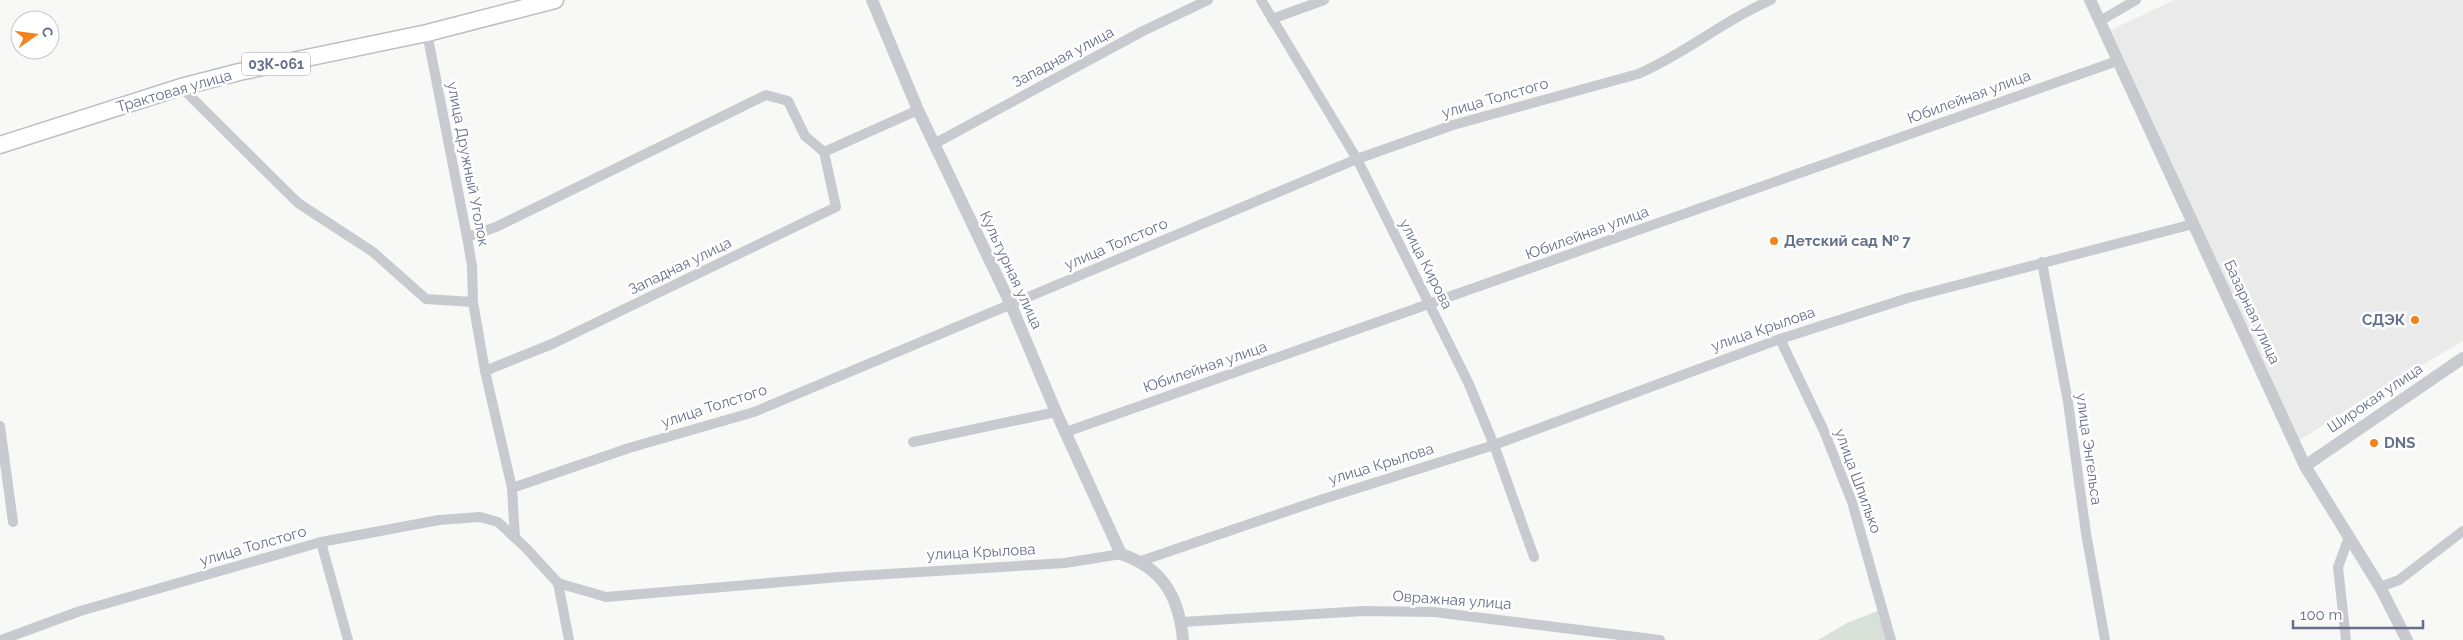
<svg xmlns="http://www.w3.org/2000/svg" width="2463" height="640" font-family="Raleway,sans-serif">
<rect width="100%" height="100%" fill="#f8f9f6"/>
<!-- built -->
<polygon fill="#e9eae9" points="2174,0 2463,0 2463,341 2357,403 2297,442 2257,349 2111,30"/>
<!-- green -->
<polygon fill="#d8e1d7" points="1880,610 1887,640 1818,640 1847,623"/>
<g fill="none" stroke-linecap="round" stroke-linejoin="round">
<!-- primary casing -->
<g stroke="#bdbfc4" stroke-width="19">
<polyline id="primary" points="0,145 181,87 239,72 427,33 555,0"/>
</g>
<!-- minor -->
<g stroke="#c8cad0" stroke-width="10">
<polyline points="1261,0 1357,159 1468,382 1494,445 1534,557"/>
<polyline points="1272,19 1324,0"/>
<polyline points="2100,21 2136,0"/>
<polyline points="427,33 467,237 472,266 473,302 485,371 512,488"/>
<polyline points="181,87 298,203 373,252 426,299 473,302"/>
<polyline points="934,144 1143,31 1208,0"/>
<polyline points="467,237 496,227 766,95 788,101 805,136 824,152"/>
<polyline points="2042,262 2068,402 2086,533 2105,640"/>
<polyline points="1780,339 1824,431 1852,502 1891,640"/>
<polyline points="485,371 552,344 836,207 824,152 918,110"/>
<polyline points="0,426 13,522"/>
<polyline points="1066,432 2117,61"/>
<polyline points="913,442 1056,412"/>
<path d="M515,538L512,488L629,448L754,412L1357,159L1453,125L1638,74C1685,54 1724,20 1771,0"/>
<polyline points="321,542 348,640"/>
<polyline points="1141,561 1317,501 1494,445 1780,339 1908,298 2193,224"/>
<polyline points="558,583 606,597 839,577 1065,563 1121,554"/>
<polyline points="558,583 569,640"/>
<polyline points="2380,587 2399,580 2463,531"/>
<polyline points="1182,622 1364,611 1434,612 1660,640"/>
<polyline points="1,640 80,611 321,542 439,520 480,517 498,522 525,547 558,583"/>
<polyline points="2346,640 2338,567 2349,537"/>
</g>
<!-- tertiary -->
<g stroke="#c8cad0" stroke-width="12">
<path d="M872,0L918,110L1011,305L1056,412L1121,554C1163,568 1179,597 1183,640"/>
<polyline points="2090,0 2305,466 2380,587 2407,640"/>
<polyline points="2305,466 2463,358"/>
</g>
<!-- primary -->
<use href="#primary" stroke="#fff" stroke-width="16"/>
</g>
<!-- markers -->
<g fill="#f3841c" stroke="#fff" stroke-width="2">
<circle cx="1774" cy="241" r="5"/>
<circle cx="2415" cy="320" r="5"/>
<circle cx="2374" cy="443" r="5"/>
</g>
<g text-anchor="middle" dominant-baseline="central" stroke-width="5" stroke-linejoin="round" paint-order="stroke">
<!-- shield labels -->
<rect fill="#fff" stroke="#939bad" stroke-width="1" x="242" y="52.5" width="68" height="23" rx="4"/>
<g font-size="14" font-weight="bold" fill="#65708a">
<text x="276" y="64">03К-061</text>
</g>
<!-- street labels -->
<g font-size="15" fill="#65708a" stroke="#fff">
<text transform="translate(1063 57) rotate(-28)">Западная улица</text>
<text transform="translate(174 91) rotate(-16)">Трактовая улица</text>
<text transform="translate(1969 97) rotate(-20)">Юбилейная улица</text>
<text transform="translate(1495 98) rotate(-16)">улица Толстого</text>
<text transform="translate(468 164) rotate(79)">улица Дружный Уголок</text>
<text transform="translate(1587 233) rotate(-20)">Юбилейная улица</text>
<text transform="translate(1116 244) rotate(-23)">улица Толстого</text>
<text transform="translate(1426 264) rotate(63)">улица Кирова</text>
<text transform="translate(680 266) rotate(-26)">Западная улица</text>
<text transform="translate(1011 270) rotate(65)">Культурная улица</text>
<text transform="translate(2252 312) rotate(65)">Базарная улица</text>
<text transform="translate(1763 329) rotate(-19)">улица Крылова</text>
<text transform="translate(1205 367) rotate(-19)">Юбилейная улица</text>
<text transform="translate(2375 398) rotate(-34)">Широкая улица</text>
<text transform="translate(714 406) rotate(-18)">улица Толстого</text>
<text transform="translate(2089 449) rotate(82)">улица Энгельса</text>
<text transform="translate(1381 464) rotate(-17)">улица Крылова</text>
<text transform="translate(1858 481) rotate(70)">улица Шпилько</text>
<text transform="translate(253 546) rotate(-16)">улица Толстого</text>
<text transform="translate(981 552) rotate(-3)">улица Крылова</text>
<text transform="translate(1452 600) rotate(4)">Овражная улица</text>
</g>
<!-- poi labels -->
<g font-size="15" font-weight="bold" fill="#65708a" stroke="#fff" text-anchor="start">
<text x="1784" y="241">Детский сад № 7</text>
<text x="2405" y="320" text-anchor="end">СДЭК</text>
<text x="2384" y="443">DNS</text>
</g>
</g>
<!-- north arrow -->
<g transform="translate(35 35) rotate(76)"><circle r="24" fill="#ffffff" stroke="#c1c6d0"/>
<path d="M0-4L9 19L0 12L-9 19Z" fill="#f3841c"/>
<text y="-8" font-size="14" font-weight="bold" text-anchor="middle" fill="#65708a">С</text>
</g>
<!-- scale -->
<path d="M2293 620v8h130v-8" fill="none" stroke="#65708a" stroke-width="2.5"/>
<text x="2300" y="620" font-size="15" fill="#65708a" stroke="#ffffff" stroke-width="4" paint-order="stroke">100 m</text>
</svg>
